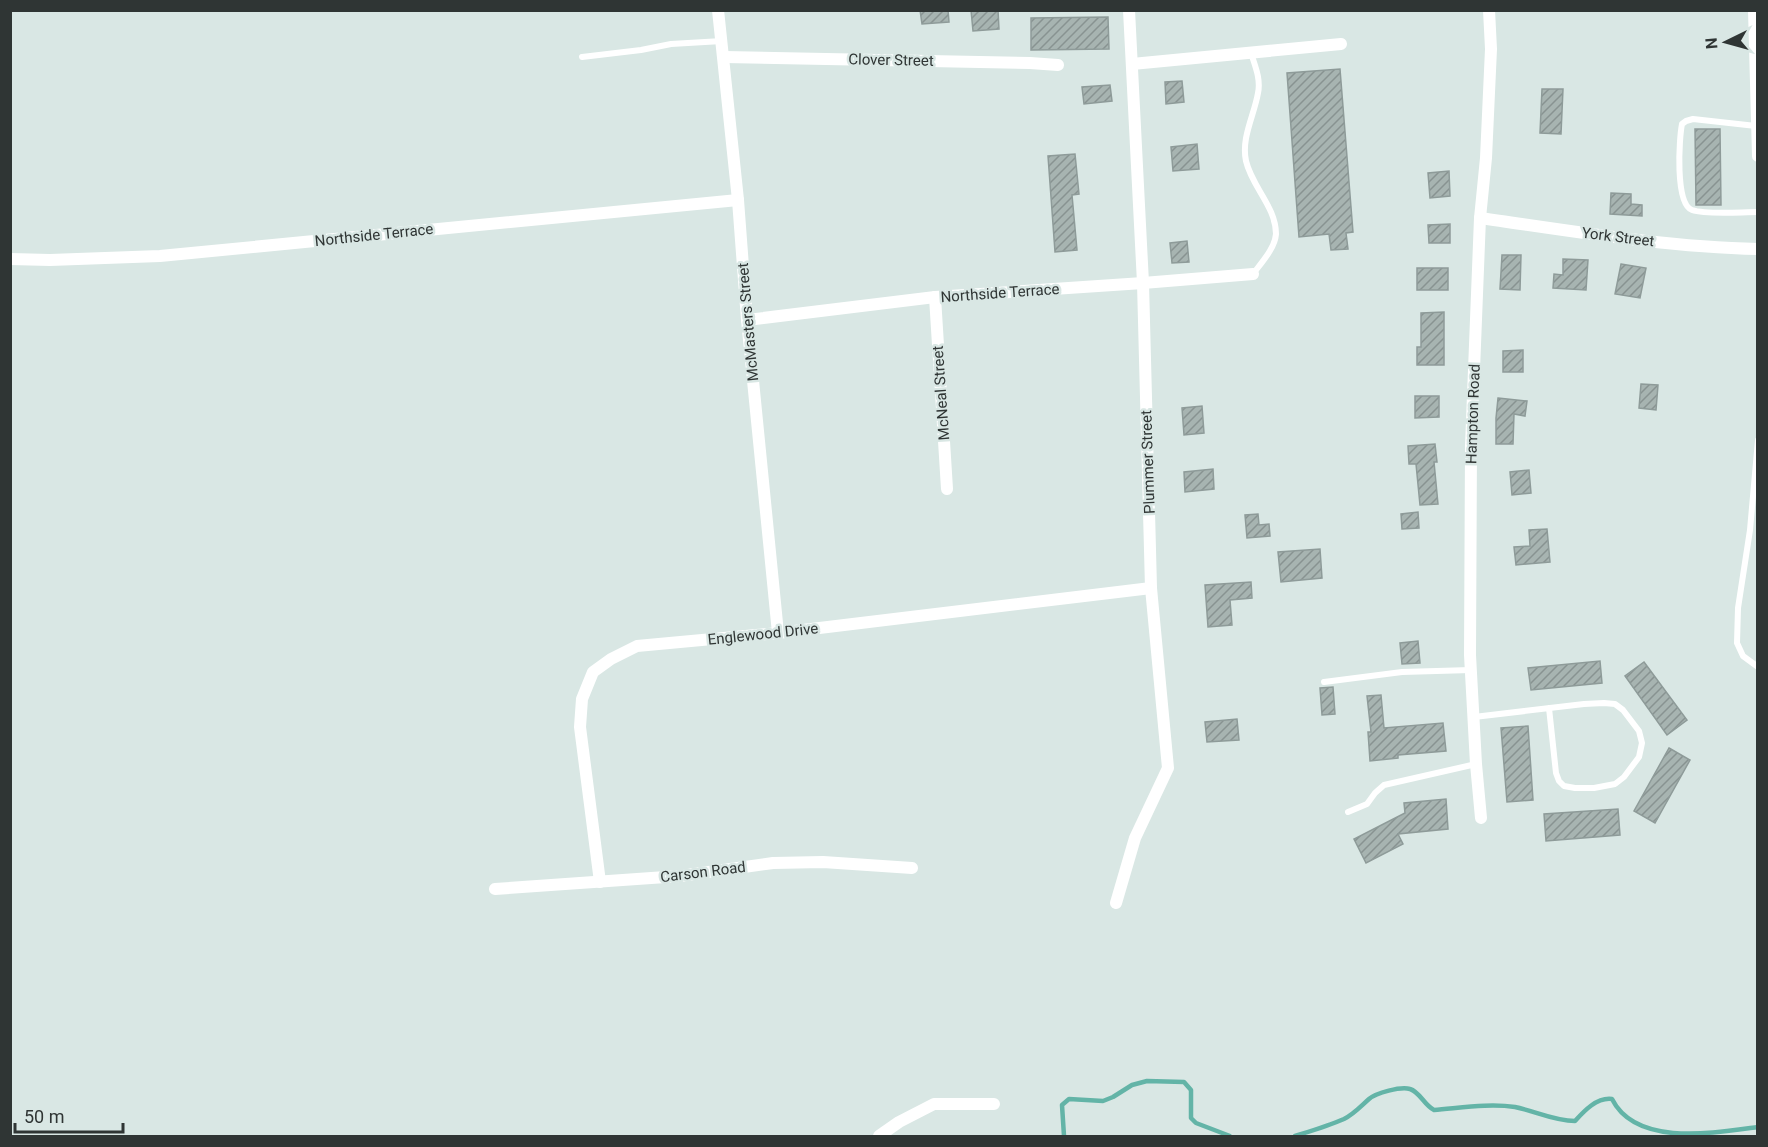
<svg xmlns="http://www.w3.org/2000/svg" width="1768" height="1147" font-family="Roboto,sans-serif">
<defs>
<pattern id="building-hatch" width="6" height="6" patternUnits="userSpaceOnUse" patternTransform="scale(1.5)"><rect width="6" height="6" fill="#a7b4b1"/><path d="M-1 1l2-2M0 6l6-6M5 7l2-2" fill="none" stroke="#889391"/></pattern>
</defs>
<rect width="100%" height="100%" fill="#d9e7e4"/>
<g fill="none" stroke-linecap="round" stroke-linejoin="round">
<!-- stream -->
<g stroke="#63b4a7" stroke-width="4.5">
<polyline points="1064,1136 1062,1105 1069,1099 1103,1101 1113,1097 1132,1085 1147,1081 1184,1082 1191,1090 1191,1118 1196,1123 1230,1136"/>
<path d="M1295,1136C1311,1131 1328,1126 1344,1119C1354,1114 1361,1106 1369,1099C1376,1093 1401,1086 1410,1089C1420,1092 1424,1105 1434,1110C1460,1108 1489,1103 1515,1107C1535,1111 1554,1121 1575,1121C1584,1111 1597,1097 1612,1099C1636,1147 1714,1133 1758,1127"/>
</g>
</g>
<!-- building -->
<g fill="url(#building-hatch)" stroke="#8e9b99" stroke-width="1.5">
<polygon points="920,10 948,10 949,22 922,24"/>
<polygon points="971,10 998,10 999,29 973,31"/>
<polygon points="1108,17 1109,49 1031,50 1031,18"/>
<polygon points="1340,69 1353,232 1346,233 1348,249 1331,250 1329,234 1299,237 1287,73"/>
<polygon points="1182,81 1184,102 1166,104 1165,82"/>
<polygon points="1110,85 1112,101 1084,104 1082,87"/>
<polygon points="1542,89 1563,89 1561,134 1540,133"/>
<polygon points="1695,129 1720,129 1721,205 1696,205"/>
<polygon points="1197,144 1199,169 1173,171 1171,147"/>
<polygon points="1075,154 1079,194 1072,195 1077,250 1055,252 1048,156"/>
<polygon points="1449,171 1450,196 1430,198 1428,173"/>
<polygon points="1611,193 1631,194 1631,204 1642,205 1642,216 1610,214"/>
<polygon points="1450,224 1450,243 1429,243 1428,225"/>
<polygon points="1187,241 1189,262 1172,263 1170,243"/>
<polygon points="1502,255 1521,255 1520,290 1500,289"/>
<polygon points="1563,259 1588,260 1586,290 1553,288 1554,274 1563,275"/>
<polygon points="1621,264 1646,268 1640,298 1615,294"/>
<rect x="1417" y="268" width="31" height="22"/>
<polygon points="1444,312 1444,365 1417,365 1417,347 1421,347 1421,313"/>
<polygon points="1523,350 1523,372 1503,372 1503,351"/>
<polygon points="1641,384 1658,385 1656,410 1639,408"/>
<polygon points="1415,396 1439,396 1439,417 1415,418"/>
<polygon points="1498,398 1527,401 1525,416 1514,414 1513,444 1496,444 1496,418"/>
<polygon points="1202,406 1204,433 1184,435 1182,408"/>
<polygon points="1435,444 1437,462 1434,462 1438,504 1420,505 1416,464 1409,464 1408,446"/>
<polygon points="1213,469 1214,489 1185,492 1184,472"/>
<polygon points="1529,470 1531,493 1512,495 1510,472"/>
<polygon points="1418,512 1419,528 1402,529 1401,514"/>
<polygon points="1258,514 1259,525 1269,524 1270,536 1247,538 1245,515"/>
<polygon points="1547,529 1550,562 1516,565 1514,547 1530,546 1529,530"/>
<polygon points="1320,549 1322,578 1281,582 1278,552"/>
<polygon points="1251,582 1252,598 1230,600 1232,625 1208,627 1205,585"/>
<polygon points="1418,641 1420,663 1402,664 1400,643"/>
<polygon points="1600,661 1602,683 1531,690 1528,668"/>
<polygon points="1644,662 1687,720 1667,735 1625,676"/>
<polygon points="1333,687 1335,714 1322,715 1320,688"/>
<polygon points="1381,695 1384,728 1443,723 1446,751 1398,755 1398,758 1370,761 1368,732 1371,732 1367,696"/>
<polygon points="1237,719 1239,740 1207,742 1205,722"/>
<polygon points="1528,726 1533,800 1507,802 1501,728"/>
<polygon points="1669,748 1690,760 1655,823 1634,811"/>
<polygon points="1446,799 1448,829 1398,834 1403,844 1366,863 1354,839 1405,813 1404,803"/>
<polygon points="1618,809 1620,835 1546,841 1544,814"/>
</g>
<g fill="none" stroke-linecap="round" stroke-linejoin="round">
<!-- service -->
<g stroke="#fff" stroke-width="6">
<path d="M1251,53C1255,66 1261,79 1258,93C1254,116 1241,138 1246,161C1252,187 1276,207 1276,234C1275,248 1262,262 1253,274"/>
<polyline points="582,57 641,50 671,44 722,41"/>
<path d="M1756,126L1693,119L1686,121L1682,124C1679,139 1675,204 1692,210C1707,215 1740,212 1758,212"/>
<polyline points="1758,440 1750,530 1738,608 1737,643 1743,656 1758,667"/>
<polyline points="1324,682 1402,672 1471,670"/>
<polyline points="1474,717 1584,704 1604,703 1615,704 1623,710 1639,731 1642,743 1639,757 1624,777 1615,784 1594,788 1575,788 1564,786 1559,781 1556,773 1549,708"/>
<polyline points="1348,812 1367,804 1375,793 1384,785 1476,764"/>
</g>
<!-- minor -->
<g stroke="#fff" stroke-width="12">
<polyline points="718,10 738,200 747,320 778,633"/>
<polyline points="1754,10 1758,156"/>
<polyline points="724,57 1030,63 1058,65"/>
<polyline points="1132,64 1341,44"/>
<path d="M1480,218C1572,231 1665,247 1758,249"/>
<polyline points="10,259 50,260 160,256 738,200"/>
<polyline points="935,297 947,489"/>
<polyline points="747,320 935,297 1143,283 1253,274"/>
<polyline points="1481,818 1476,764 1470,655 1471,446 1480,218 1486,158 1491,49 1489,10"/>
<polyline points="600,882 580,727 582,699 593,672 611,659 637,646 778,633 1151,588"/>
<polyline points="495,889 680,876 773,863 823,862 912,868"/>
<polyline points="1116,903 1135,838 1168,768 1151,588 1143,283 1129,10"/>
<polyline points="879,1136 899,1122 934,1104 994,1104"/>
</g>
</g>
<g text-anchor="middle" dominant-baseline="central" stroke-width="5" stroke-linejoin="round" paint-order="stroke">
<!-- street labels -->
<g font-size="15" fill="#2f3534" stroke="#d9e7e4">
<text transform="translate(891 60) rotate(1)">Clover Street</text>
<text transform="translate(374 235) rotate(-6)">Northside Terrace</text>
<text transform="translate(1618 237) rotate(7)">York Street</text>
<text transform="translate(1000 293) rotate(-4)">Northside Terrace</text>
<text transform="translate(748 322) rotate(-95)">McMasters Street</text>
<text transform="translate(941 393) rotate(-94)">McNeal Street</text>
<text transform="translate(1473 414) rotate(-88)">Hampton Road</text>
<text transform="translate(1148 462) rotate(-92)">Plummer Street</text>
<text transform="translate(763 634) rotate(-6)">Englewood Drive</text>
<text transform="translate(703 872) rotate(-7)">Carson Road</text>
</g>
</g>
<!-- border -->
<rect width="1768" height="1147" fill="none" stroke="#2f3534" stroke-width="24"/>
<!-- north arrow -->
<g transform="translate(1726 42) rotate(265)" stroke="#d9e7e4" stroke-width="4.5" paint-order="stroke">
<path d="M0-4.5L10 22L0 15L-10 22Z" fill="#2f3534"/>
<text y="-9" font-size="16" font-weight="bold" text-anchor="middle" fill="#2f3534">N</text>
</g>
<!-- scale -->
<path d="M15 1123v9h108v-9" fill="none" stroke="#2f3534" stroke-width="3"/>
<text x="24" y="1123" font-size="18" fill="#2f3534" stroke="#d9e7e4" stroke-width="4.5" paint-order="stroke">50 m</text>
</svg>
